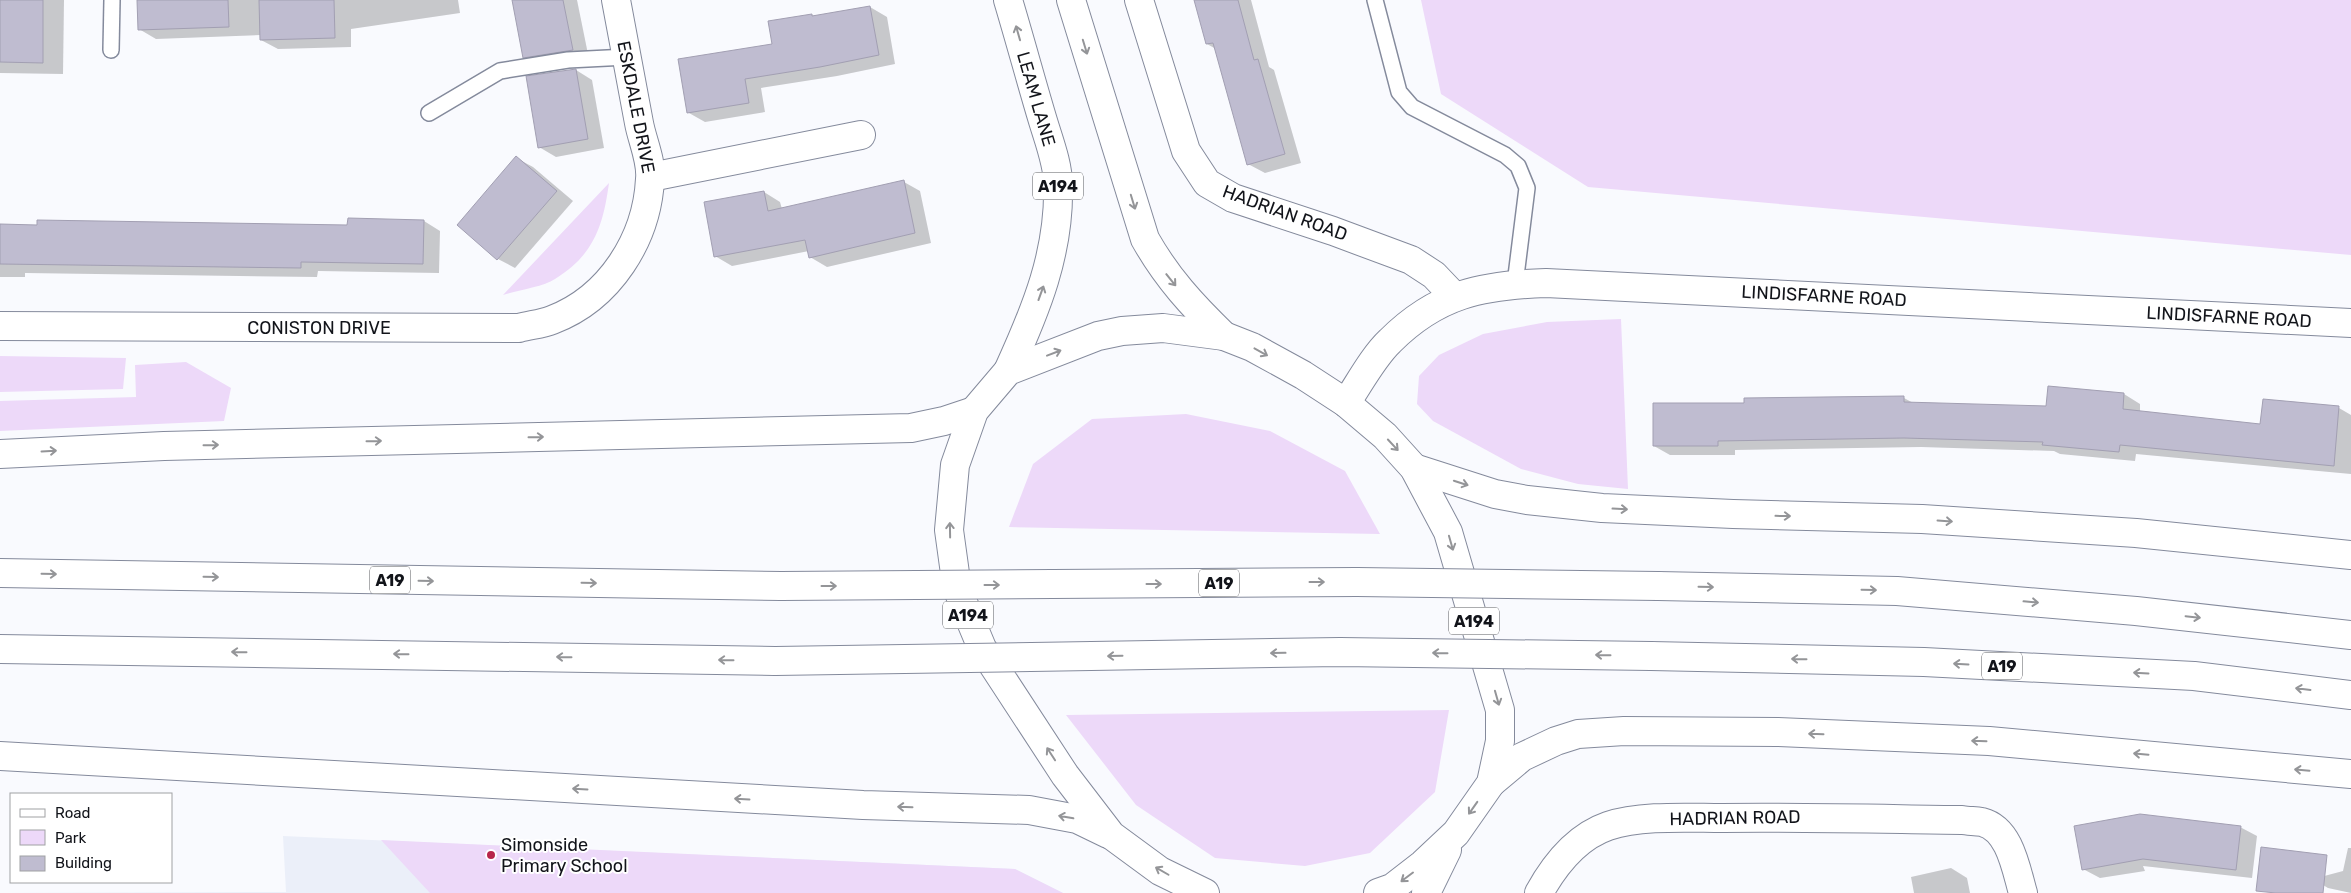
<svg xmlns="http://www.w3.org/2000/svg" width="2351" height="893" font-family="Rubik,sans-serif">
<rect width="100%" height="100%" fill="#f9fafe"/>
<!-- built -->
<polygon fill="#ebeff9" points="283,836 1015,869 1063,893 0,893 286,892"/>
<!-- green -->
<g fill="#edd9f9">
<polygon points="1421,0 2351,0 2351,255 1588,187 1441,94"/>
<path d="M609,183C603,226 594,255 555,279C543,287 518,290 503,295Z"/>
<polygon points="1621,319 1628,489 1578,484 1521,469 1433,421 1417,404 1419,376 1439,355 1483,334 1547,322"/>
<polygon points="0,356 126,358 123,389 0,392"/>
<polygon points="186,362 231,388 224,421 0,431 0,401 136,397 135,365"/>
<polygon points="1186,414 1270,431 1345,471 1380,534 1009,527 1033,464 1092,419"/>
<polygon points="1449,710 1435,792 1370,853 1305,866 1215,858 1136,805 1066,715"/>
<polygon points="381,840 1015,869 1063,893 430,893"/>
</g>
<!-- shadow -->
<g fill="#0003">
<polygon points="0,0 64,0 63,74 0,73"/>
<polygon points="138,0 458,0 460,13 351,29 351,47 278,49 261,40 261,35 156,39 139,29"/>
<polygon points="513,0 577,0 589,59 541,67 524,57"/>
<polygon points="1195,0 1251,0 1269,67 1274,70 1301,163 1265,173 1248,164 1216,49 1207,44"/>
<polygon points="870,7 887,17 895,64 837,76 761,88 765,112 705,122 689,113 812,15 814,17"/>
<polygon points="576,70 592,80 604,148 556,157 539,147"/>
<polygon points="516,158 533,167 573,201 515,268 498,259 458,225"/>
<polygon points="904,182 920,191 931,243 827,267 810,257 809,251 732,266 715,256 764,192 780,202 782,209"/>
<polygon points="424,221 440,231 439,273 318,271 317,277 25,273 25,277 0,277 0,225 349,226"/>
<polygon points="2124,394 2140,404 2140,413 2262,426 2339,408 2351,415 2351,474 2136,454 2135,461 2060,454 2054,451 1921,447 1735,450 1735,455 1670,455 1654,446 1745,404 1904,398 1915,404 2047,407"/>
<polygon points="2240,827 2257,836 2252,878 2143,866 2145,871 2100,878 2083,869"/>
<polygon points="2348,848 2351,848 2351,893 2328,888 2313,879 2343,871"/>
<polygon points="1951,868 1967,878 1970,893 1914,893 1911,877"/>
</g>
<!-- building -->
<g fill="#bfbcd0" stroke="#a29fb2">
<polygon points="0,0 43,0 43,63 0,62"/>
<polygon points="137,0 228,0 229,27 138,30"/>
<polygon points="259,0 334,0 335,38 260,40"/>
<polygon points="512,0 563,0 573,50 523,58"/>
<polygon points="1194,0 1238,0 1254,60 1258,59 1285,154 1247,165 1213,43 1206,44"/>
<polygon points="870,6 879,55 820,67 745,79 749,103 687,113 678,59 772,44 768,21 812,14 812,16"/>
<polygon points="576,69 588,139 538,148 526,76"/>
<polygon points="516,156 557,191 497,260 457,225"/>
<polygon points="904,180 915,233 809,258 805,240 714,257 704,202 764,191 768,211"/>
<polygon points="348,218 424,220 423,264 301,262 301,268 0,264 0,224 37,225 37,220 347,225"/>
<polygon points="2048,386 2124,393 2123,409 2260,424 2263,399 2339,406 2334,466 2120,445 2119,452 2042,445 2043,442 1904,438 1718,441 1718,446 1653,446 1653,403 1744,403 1744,398 1904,396 1904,402 2046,406"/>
<polygon points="2140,814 2241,826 2236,870 2143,859 2082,870 2074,826"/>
<polygon points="2261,847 2327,855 2323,893 2276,893 2256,891"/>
</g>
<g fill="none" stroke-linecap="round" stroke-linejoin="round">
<!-- service casing -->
<g stroke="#848a9c" stroke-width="18">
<g id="service">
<polyline points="1375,0 1399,92 1412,107 1505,155 1518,166 1527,188 1515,284"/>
<polyline points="111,50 112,0"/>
<polyline points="429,113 500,71 568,60 627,57"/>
</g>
</g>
<!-- minor casing -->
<g stroke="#848a9c" stroke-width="30">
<g id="minor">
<polyline points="1139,0 1186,151 1207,183 1233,198 1333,231 1411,260 1434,275 1454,296"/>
<polyline points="651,177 861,135"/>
<path d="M0,326L519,328C530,325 542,324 552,320C610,298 647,239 650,179C652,161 642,140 639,123C631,82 624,41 616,0"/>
<path d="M1346,403C1359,384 1373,357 1390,341C1437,294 1482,285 1546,283L2351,323"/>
<path d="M1539,893C1555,864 1576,837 1608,826C1641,815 1688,818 1722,818C1802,817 1882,819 1962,820C1968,821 1975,821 1982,822C2010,829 2016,869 2023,893"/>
</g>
</g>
<!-- trunk casing -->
<g stroke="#848a9c" stroke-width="30">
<g id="trunk">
<path d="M1008,0C1020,40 1031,81 1043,121C1049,141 1058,164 1058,184C1060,252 1036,310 1008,371"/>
<path d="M1071,0L1145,239C1167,278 1192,305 1224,336"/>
<polyline points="0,454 164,446 911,428 944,421 974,411"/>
<polyline points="1414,468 1495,494 1527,500 1602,508 1733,514 1922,519 2136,533 2351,555"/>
<polyline points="0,573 781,586"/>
<polyline points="1658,586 1897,591 2136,611 2351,635"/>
<polyline points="0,649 775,661"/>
<polyline points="1651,656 1924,662 2194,676 2351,695"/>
<polyline points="0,756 863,805 1029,810 1077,819 1108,834"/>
<polyline points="1491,783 1522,757 1556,741 1578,734 1624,731 1778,732 1989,741 2351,774"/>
<polyline points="1205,893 1160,871 1111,835 1065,775 982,648 957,588 949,530 955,465 974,411 1008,371 1098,336 1122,331 1163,328 1224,336 1252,347 1303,375 1346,403 1385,436 1414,468 1448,532 1500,710 1500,741 1491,783 1456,833 1423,864 1392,888 1378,893"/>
<polyline points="1426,893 1447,850"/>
</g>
</g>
<!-- service -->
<use href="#service" stroke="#fff" stroke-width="15"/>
<!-- minor -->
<use href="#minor" stroke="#fff" stroke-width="28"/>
<!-- trunk -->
<use href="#trunk" stroke="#fff" stroke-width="28"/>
<!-- trunk-bridge casing -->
<g stroke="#848a9c" stroke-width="30" stroke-linecap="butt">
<g id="trunk-bridge">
<polyline points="781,586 1357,582 1658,586"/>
<polyline points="775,661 1340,652 1651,656"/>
</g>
</g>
<!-- trunk-bridge -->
<use href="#trunk-bridge" stroke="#fff" stroke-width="28"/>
</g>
<!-- one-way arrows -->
<defs><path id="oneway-shaft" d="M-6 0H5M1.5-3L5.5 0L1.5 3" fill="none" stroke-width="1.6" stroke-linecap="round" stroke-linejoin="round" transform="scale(1.25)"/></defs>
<g stroke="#949598">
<use href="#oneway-shaft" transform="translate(1018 33) rotate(-106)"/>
<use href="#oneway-shaft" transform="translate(1085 47) rotate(73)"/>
<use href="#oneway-shaft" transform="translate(1133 202) rotate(73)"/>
<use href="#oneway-shaft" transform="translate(1171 280) rotate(51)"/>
<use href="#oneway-shaft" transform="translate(1041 293) rotate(-70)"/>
<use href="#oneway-shaft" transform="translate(1261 352) rotate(29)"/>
<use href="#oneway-shaft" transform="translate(1054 353) rotate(-21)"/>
<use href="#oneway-shaft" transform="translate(536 437) rotate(-1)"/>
<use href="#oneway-shaft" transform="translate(374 441) rotate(-1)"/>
<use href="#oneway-shaft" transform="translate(211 445) rotate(-1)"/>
<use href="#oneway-shaft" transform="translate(1393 445) rotate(47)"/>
<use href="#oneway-shaft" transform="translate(49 451) rotate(-3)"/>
<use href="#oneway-shaft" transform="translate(1461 483) rotate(18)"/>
<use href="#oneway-shaft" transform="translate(1620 509) rotate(3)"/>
<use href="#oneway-shaft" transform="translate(1783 516) rotate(1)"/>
<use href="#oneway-shaft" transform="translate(1945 521) rotate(4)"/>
<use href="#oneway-shaft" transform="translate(950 530) rotate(-91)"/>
<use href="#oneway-shaft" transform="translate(1451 543) rotate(74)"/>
<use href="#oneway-shaft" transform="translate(49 574) rotate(1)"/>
<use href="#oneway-shaft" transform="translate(211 577) rotate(1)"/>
<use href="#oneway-shaft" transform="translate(426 581) rotate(1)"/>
<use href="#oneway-shaft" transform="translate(1317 582)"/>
<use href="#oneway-shaft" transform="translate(589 583) rotate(1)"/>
<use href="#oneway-shaft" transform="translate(1154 584)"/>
<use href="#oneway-shaft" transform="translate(992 585)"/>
<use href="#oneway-shaft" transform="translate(829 586)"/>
<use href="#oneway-shaft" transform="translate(1706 587) rotate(1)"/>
<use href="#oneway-shaft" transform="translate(1869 590) rotate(1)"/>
<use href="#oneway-shaft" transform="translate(2031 602) rotate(5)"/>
<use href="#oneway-shaft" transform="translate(2193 617) rotate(6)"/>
<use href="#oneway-shaft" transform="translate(239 652) rotate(-179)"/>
<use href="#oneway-shaft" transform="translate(1278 653) rotate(179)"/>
<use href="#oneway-shaft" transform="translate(1440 653) rotate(-179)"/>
<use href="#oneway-shaft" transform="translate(401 654) rotate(-179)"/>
<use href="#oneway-shaft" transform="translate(1603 655) rotate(-179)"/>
<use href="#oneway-shaft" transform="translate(1115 656) rotate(179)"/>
<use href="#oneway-shaft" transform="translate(564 657) rotate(-179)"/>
<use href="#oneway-shaft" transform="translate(1799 659) rotate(-179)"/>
<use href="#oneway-shaft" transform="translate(726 660) rotate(-179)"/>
<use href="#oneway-shaft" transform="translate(1961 664) rotate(-177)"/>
<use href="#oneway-shaft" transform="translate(2141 673) rotate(-177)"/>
<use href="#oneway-shaft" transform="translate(2303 689) rotate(-173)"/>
<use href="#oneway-shaft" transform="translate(1497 698) rotate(74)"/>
<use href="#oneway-shaft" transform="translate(1816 734) rotate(-178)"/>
<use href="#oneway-shaft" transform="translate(1979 741) rotate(-178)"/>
<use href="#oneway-shaft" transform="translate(1051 754) rotate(-123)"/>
<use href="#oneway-shaft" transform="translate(2141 754) rotate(-175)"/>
<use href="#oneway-shaft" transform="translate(2302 770) rotate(-175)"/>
<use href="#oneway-shaft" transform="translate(580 789) rotate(-177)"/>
<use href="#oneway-shaft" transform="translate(742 799) rotate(-177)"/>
<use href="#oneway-shaft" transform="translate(905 807) rotate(-178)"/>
<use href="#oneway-shaft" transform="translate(1473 808) rotate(125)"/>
<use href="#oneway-shaft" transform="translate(1066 817) rotate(-170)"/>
<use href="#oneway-shaft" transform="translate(1162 871) rotate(-150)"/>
<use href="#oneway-shaft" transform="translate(1407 877) rotate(143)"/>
</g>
<!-- markers -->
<circle fill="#b7264a" stroke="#fff" stroke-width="2" cx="491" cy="855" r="5"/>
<g text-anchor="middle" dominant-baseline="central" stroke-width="4" stroke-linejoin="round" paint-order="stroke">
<!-- shield labels -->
<g fill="#fff" stroke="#595a5f" stroke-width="1">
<rect x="1033" y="172.5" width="50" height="27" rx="4"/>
<rect x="370" y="566.5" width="40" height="27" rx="4"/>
<rect x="1199" y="569.5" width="40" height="27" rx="4"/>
<rect x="943" y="601.5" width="50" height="27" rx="4"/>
<rect x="1449" y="607.5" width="50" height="27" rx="4"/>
<rect x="1982" y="652.5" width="40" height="27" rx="4"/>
</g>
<g font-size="16" font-weight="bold" fill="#12141a">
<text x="1058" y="186">A194</text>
<text x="390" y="580">A19</text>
<text x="1219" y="583">A19</text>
<text x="968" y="615">A194</text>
<text x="1474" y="621">A194</text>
<text x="2002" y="666">A19</text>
</g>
<!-- street labels -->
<g font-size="18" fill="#12141a" stroke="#fff">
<text transform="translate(1036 99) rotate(74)">LEAM LANE</text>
<text transform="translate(636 107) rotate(79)">ESKDALE DRIVE</text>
<text transform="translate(1285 213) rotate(20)">HADRIAN ROAD</text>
<text transform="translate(1824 296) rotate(3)">LINDISFARNE ROAD</text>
<text transform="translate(2229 317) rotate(3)">LINDISFARNE ROAD</text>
<text x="319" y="328">CONISTON DRIVE</text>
<text transform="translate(1735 818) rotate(-1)">HADRIAN ROAD</text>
</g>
<!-- poi labels -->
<g font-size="18" fill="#12141a" stroke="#fff" text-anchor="start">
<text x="501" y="845">Simonside<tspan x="501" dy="21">Primary School</tspan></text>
</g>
</g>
<!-- legend -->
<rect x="10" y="793" width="162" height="90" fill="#ffffff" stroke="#a0a1a3"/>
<rect x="20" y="809" width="25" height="8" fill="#ffffff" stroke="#a0a1a3"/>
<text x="55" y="818" font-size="15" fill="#12141a">Road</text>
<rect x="20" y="830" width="25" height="15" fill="#edd9f9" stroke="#a0a1a3"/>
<text x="55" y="843" font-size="15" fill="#12141a">Park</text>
<rect x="20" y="856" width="25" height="15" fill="#bfbcd0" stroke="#a0a1a3"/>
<text x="55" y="868" font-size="15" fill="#12141a">Building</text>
</svg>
